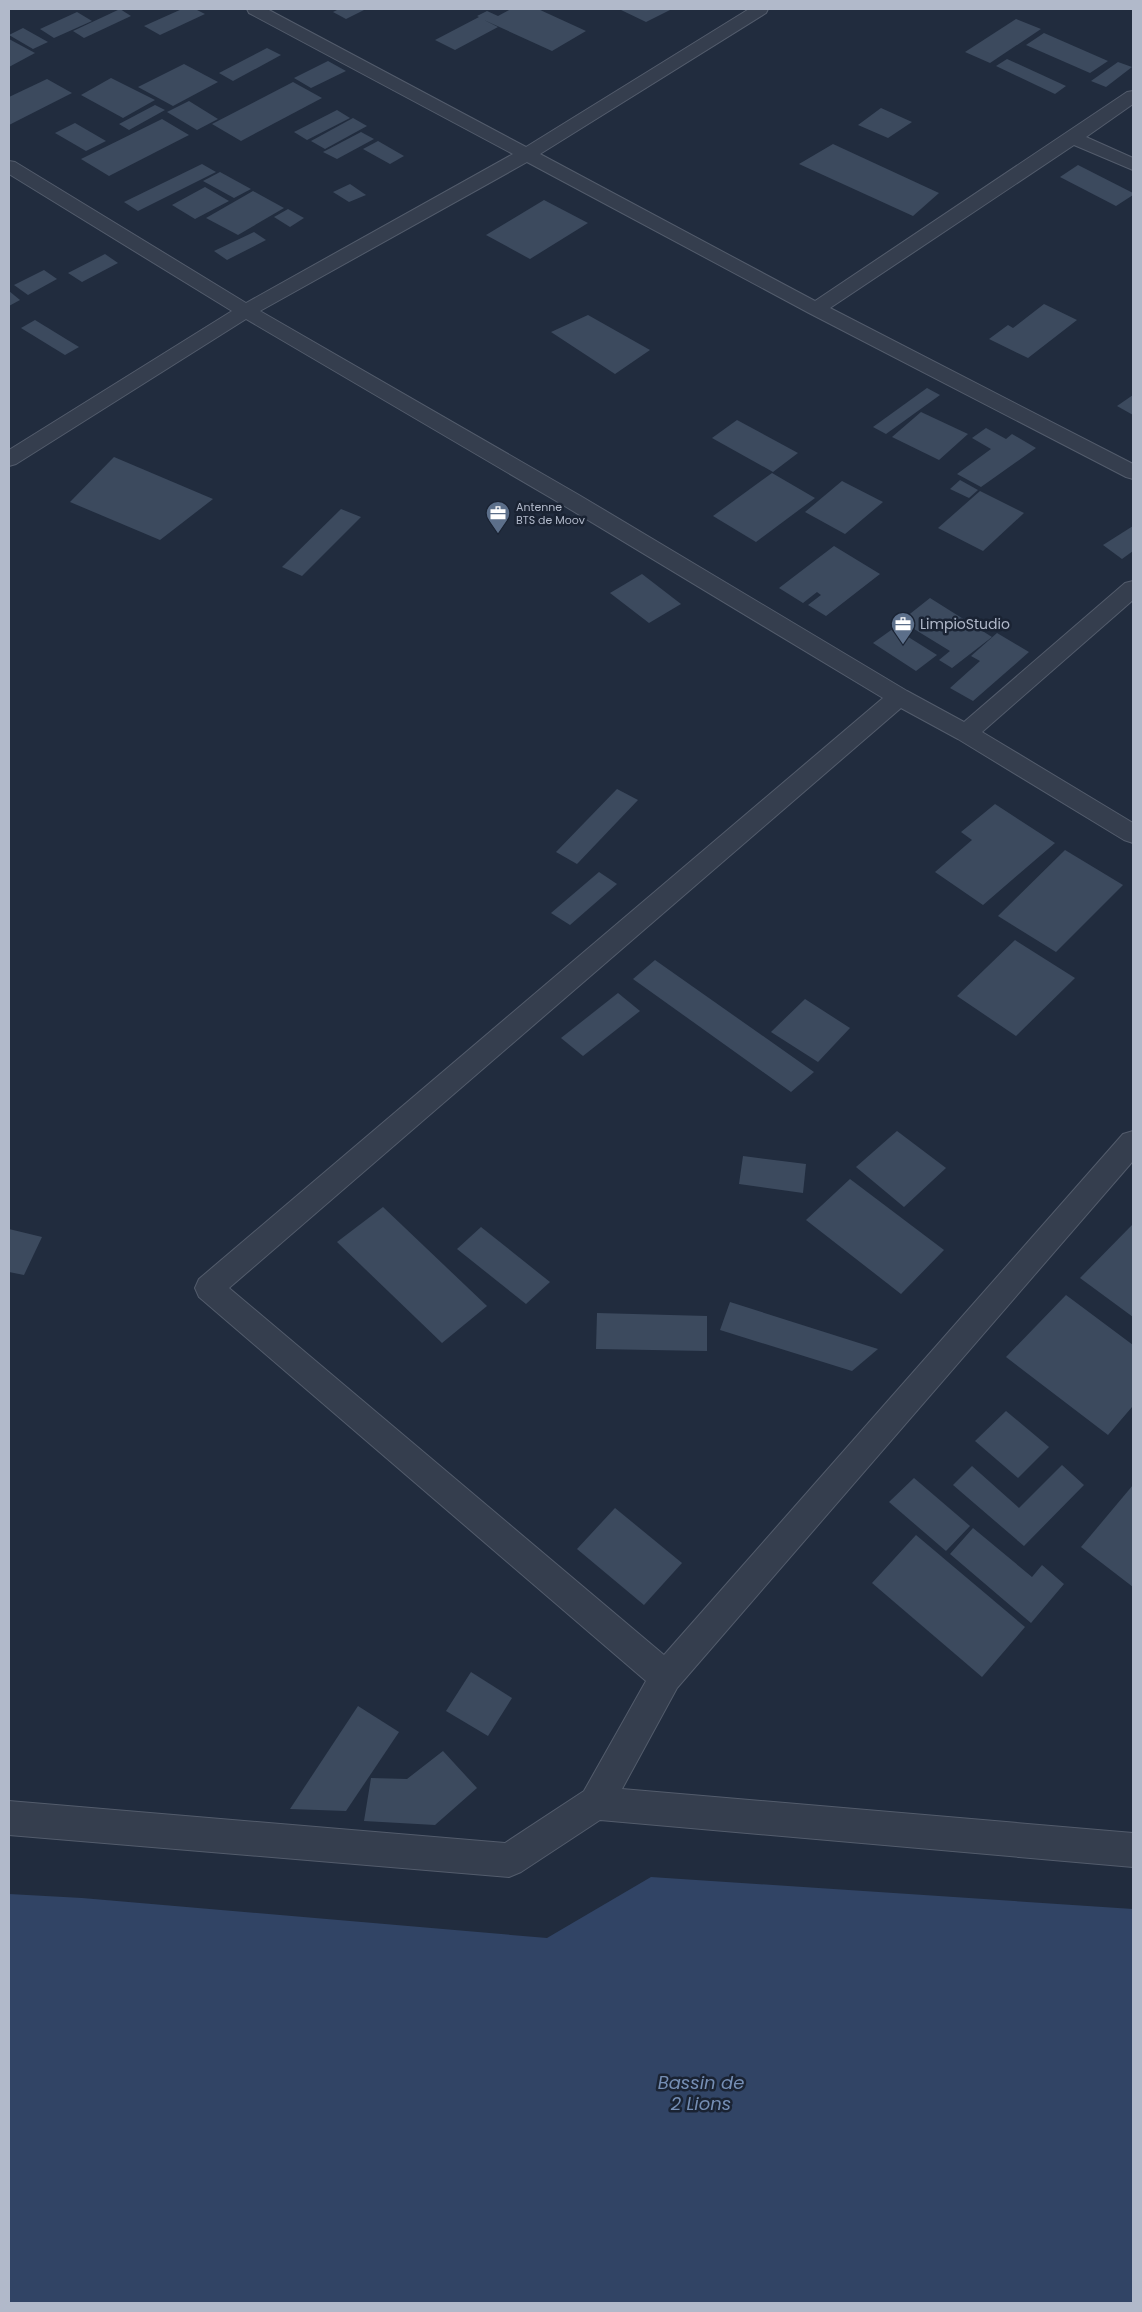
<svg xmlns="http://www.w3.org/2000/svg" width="1142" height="2312" font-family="Poppins,sans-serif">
<rect width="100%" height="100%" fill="#212c3e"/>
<!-- water -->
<polygon fill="#314465" points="651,1877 1133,1909 1133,2303 9,2303 9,1894 82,1898 547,1938"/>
<!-- building -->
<g fill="#3c4a5e">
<polygon points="120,9 131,16 84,38 73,31"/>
<polygon points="182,9 195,9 205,14 160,35 144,26"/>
<polygon points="339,9 366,9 346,19 333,12"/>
<polygon points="511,9 538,9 586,31 552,51 484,20 498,27 455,50 435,40 479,17 477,16 487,11 498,16"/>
<polygon points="619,9 672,9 646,22"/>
<polygon points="77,12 92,21 54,38 40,29"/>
<polygon points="1016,19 1041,29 990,63 965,52"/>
<polygon points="23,28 48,42 33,49 9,35"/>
<polygon points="1044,33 1108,61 1090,73 1026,45"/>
<polygon points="9,39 35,53 9,67"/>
<polygon points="267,48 281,55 233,81 219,73"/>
<polygon points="1007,59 1066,86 1055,94 996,66"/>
<polygon points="328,61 346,71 311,88 294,78"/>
<polygon points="1118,62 1132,67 1106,87 1091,81"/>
<polygon points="184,64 218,82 173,106 138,87"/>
<polygon points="111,78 155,100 123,118 81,95"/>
<polygon points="47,79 72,93 9,125 9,97"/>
<polygon points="293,82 322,98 241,141 212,124"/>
<polygon points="189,101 218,119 197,130 167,112"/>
<polygon points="155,105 165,110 129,130 119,124"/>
<polygon points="881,108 912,122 888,138 858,125"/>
<polygon points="337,110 350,118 307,140 294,132"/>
<polygon points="353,118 367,126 325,149 311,141"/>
<polygon points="162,119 189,135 109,176 81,159"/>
<polygon points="75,123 106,141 86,151 55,133"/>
<polygon points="361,132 374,139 337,159 323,152"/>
<polygon points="378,141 404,156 390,164 363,149"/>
<polygon points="833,144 939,193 913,216 799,164"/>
<polygon points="202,164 216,172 138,211 124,202"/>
<polygon points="1078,165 1133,193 1133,195 1116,206 1060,177"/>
<polygon points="220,172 251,189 234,198 203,181"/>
<polygon points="350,184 366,195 349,202 333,192"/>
<polygon points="205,187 229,201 195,219 172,205"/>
<polygon points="253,191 284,208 238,235 206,218"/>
<polygon points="544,200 588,223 530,259 486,235"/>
<polygon points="288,209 304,218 290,227 274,217"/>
<polygon points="254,232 266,240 227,260 214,251"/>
<polygon points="105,254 118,263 82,282 68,273"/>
<polygon points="44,270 57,279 28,295 14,285"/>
<polygon points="9,291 20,300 9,306"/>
<polygon points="1044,304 1077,320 1028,358 989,339 1008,325 1013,328"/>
<polygon points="588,315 650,350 615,374 551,332"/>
<polygon points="35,320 79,347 65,355 21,328"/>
<polygon points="927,388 940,395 886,434 873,427"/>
<polygon points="1133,395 1133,415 1117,406"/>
<polygon points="921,412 968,434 939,460 892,437"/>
<polygon points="737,420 798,453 773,472 712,438"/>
<polygon points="986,428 1006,439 1012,434 1036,448 981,487 957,474 991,449 972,438"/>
<polygon points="114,457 213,499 160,540 70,502"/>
<polygon points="772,473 815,498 756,542 713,516"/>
<polygon points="960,480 978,490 969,498 950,489"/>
<polygon points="842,481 883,502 845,534 805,512"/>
<polygon points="980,491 1024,513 983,551 938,528"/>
<polygon points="341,509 361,517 302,576 282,567"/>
<polygon points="1133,526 1133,551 1122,559 1103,545"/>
<polygon points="834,546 880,574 826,616 808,605 821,595 817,592 803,603 779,588"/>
<polygon points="642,574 681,604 649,623 610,593"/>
<polygon points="930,598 992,637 952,668 939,660 950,651 901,621"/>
<polygon points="894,628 937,655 916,671 873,643"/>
<polygon points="997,633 1029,652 973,701 950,688 980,661 971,656"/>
<polygon points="617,789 638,800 577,864 556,852"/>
<polygon points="995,804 1055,843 983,905 935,872 972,840 961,832"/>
<polygon points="1065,850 1123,885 1056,952 998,916"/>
<polygon points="599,872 617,884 570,925 551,913"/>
<polygon points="1015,940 1075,978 1016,1036 957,996"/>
<polygon points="655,960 814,1072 791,1092 633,979"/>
<polygon points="618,993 640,1011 583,1056 561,1038"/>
<polygon points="805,999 850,1028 818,1062 771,1032"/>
<polygon points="897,1131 946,1168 904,1207 856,1167"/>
<polygon points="743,1156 806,1164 803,1193 739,1184"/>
<polygon points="850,1179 944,1250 901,1294 806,1220"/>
<polygon points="383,1207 487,1306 442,1343 337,1242"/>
<polygon points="1133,1224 1133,1317 1080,1278"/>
<polygon points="481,1227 550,1282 526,1304 457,1249"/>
<polygon points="9,1229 42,1237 24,1275 9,1272"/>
<polygon points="1066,1295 1133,1345 1133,1408 1132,1407 1108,1435 1006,1357"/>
<polygon points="730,1302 878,1349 852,1371 720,1330"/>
<polygon points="597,1313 707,1316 707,1351 596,1349"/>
<polygon points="1006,1411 1049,1447 1018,1478 975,1441"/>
<polygon points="1062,1465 1084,1485 1024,1546 953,1485 972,1466 1019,1508"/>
<polygon points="914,1478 970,1526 946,1551 889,1502"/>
<polygon points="1133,1485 1133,1587 1081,1547"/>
<polygon points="615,1508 682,1563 644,1605 577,1549"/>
<polygon points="973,1528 1032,1577 1042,1565 1064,1584 1031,1623 950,1554"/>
<polygon points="916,1535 1025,1627 982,1677 872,1583"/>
<polygon points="471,1672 512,1698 488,1736 446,1711"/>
<polygon points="358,1706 399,1732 346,1811 290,1809"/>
<polygon points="443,1751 477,1788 435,1825 364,1821 371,1778 407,1779"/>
</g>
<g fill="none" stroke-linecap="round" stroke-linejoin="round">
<!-- minor casing -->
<g stroke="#535c6c" stroke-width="2">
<polygon id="minor" points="247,9 267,9 526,147 749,9 768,9 766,13 540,154 815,301 1127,92 1133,91 1133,104 1086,137 1133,158 1133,170 1074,145 830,308 1133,464 1133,479 1126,477 809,313 527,162 260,311 579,495 907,691 964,722 1125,583 1133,581 1133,600 982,732 1133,823 1133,843 1124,840 958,739 901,708 229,1288 664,1655 1123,1134 1133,1131 1133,1161 677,1688 622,1789 1133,1833 1133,1867 600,1820 521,1872 509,1877 9,1835 9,1801 505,1843 584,1791 646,1681 199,1297 195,1288 199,1279 883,698 563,505 246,319 16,464 9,466 9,450 232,311 9,174 9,161 15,162 246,303 513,154 249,13"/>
</g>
<!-- minor -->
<use href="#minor" fill="#353e4e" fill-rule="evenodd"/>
</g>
<!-- icons -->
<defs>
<g id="office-pin" transform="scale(1.25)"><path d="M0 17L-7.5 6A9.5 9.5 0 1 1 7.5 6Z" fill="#5c6f8a" stroke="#1a2333"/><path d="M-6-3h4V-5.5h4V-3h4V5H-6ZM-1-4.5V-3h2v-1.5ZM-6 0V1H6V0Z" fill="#fff"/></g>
</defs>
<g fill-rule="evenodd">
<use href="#office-pin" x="498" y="513"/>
<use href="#office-pin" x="903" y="624"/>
</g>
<g text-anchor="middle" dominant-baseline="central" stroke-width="5" stroke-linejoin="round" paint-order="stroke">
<!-- far-poi labels -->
<g font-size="11" fill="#b1b9ca" stroke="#1a2333" text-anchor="start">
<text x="516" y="507">Antenne<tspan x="516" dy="13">BTS de Moov</tspan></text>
</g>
<!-- poi labels -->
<g font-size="14" fill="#b1b9ca" stroke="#1a2333" text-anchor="start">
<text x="920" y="624">LimpioStudio</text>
</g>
<!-- near-water labels -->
<g font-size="18" font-style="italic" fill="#758eb4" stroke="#1a2333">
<text x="701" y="2082">Bassin de<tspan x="701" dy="21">2 Lions</tspan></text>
</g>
</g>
<!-- border -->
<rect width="1142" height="2312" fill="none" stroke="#b1b9ca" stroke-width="20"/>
</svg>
